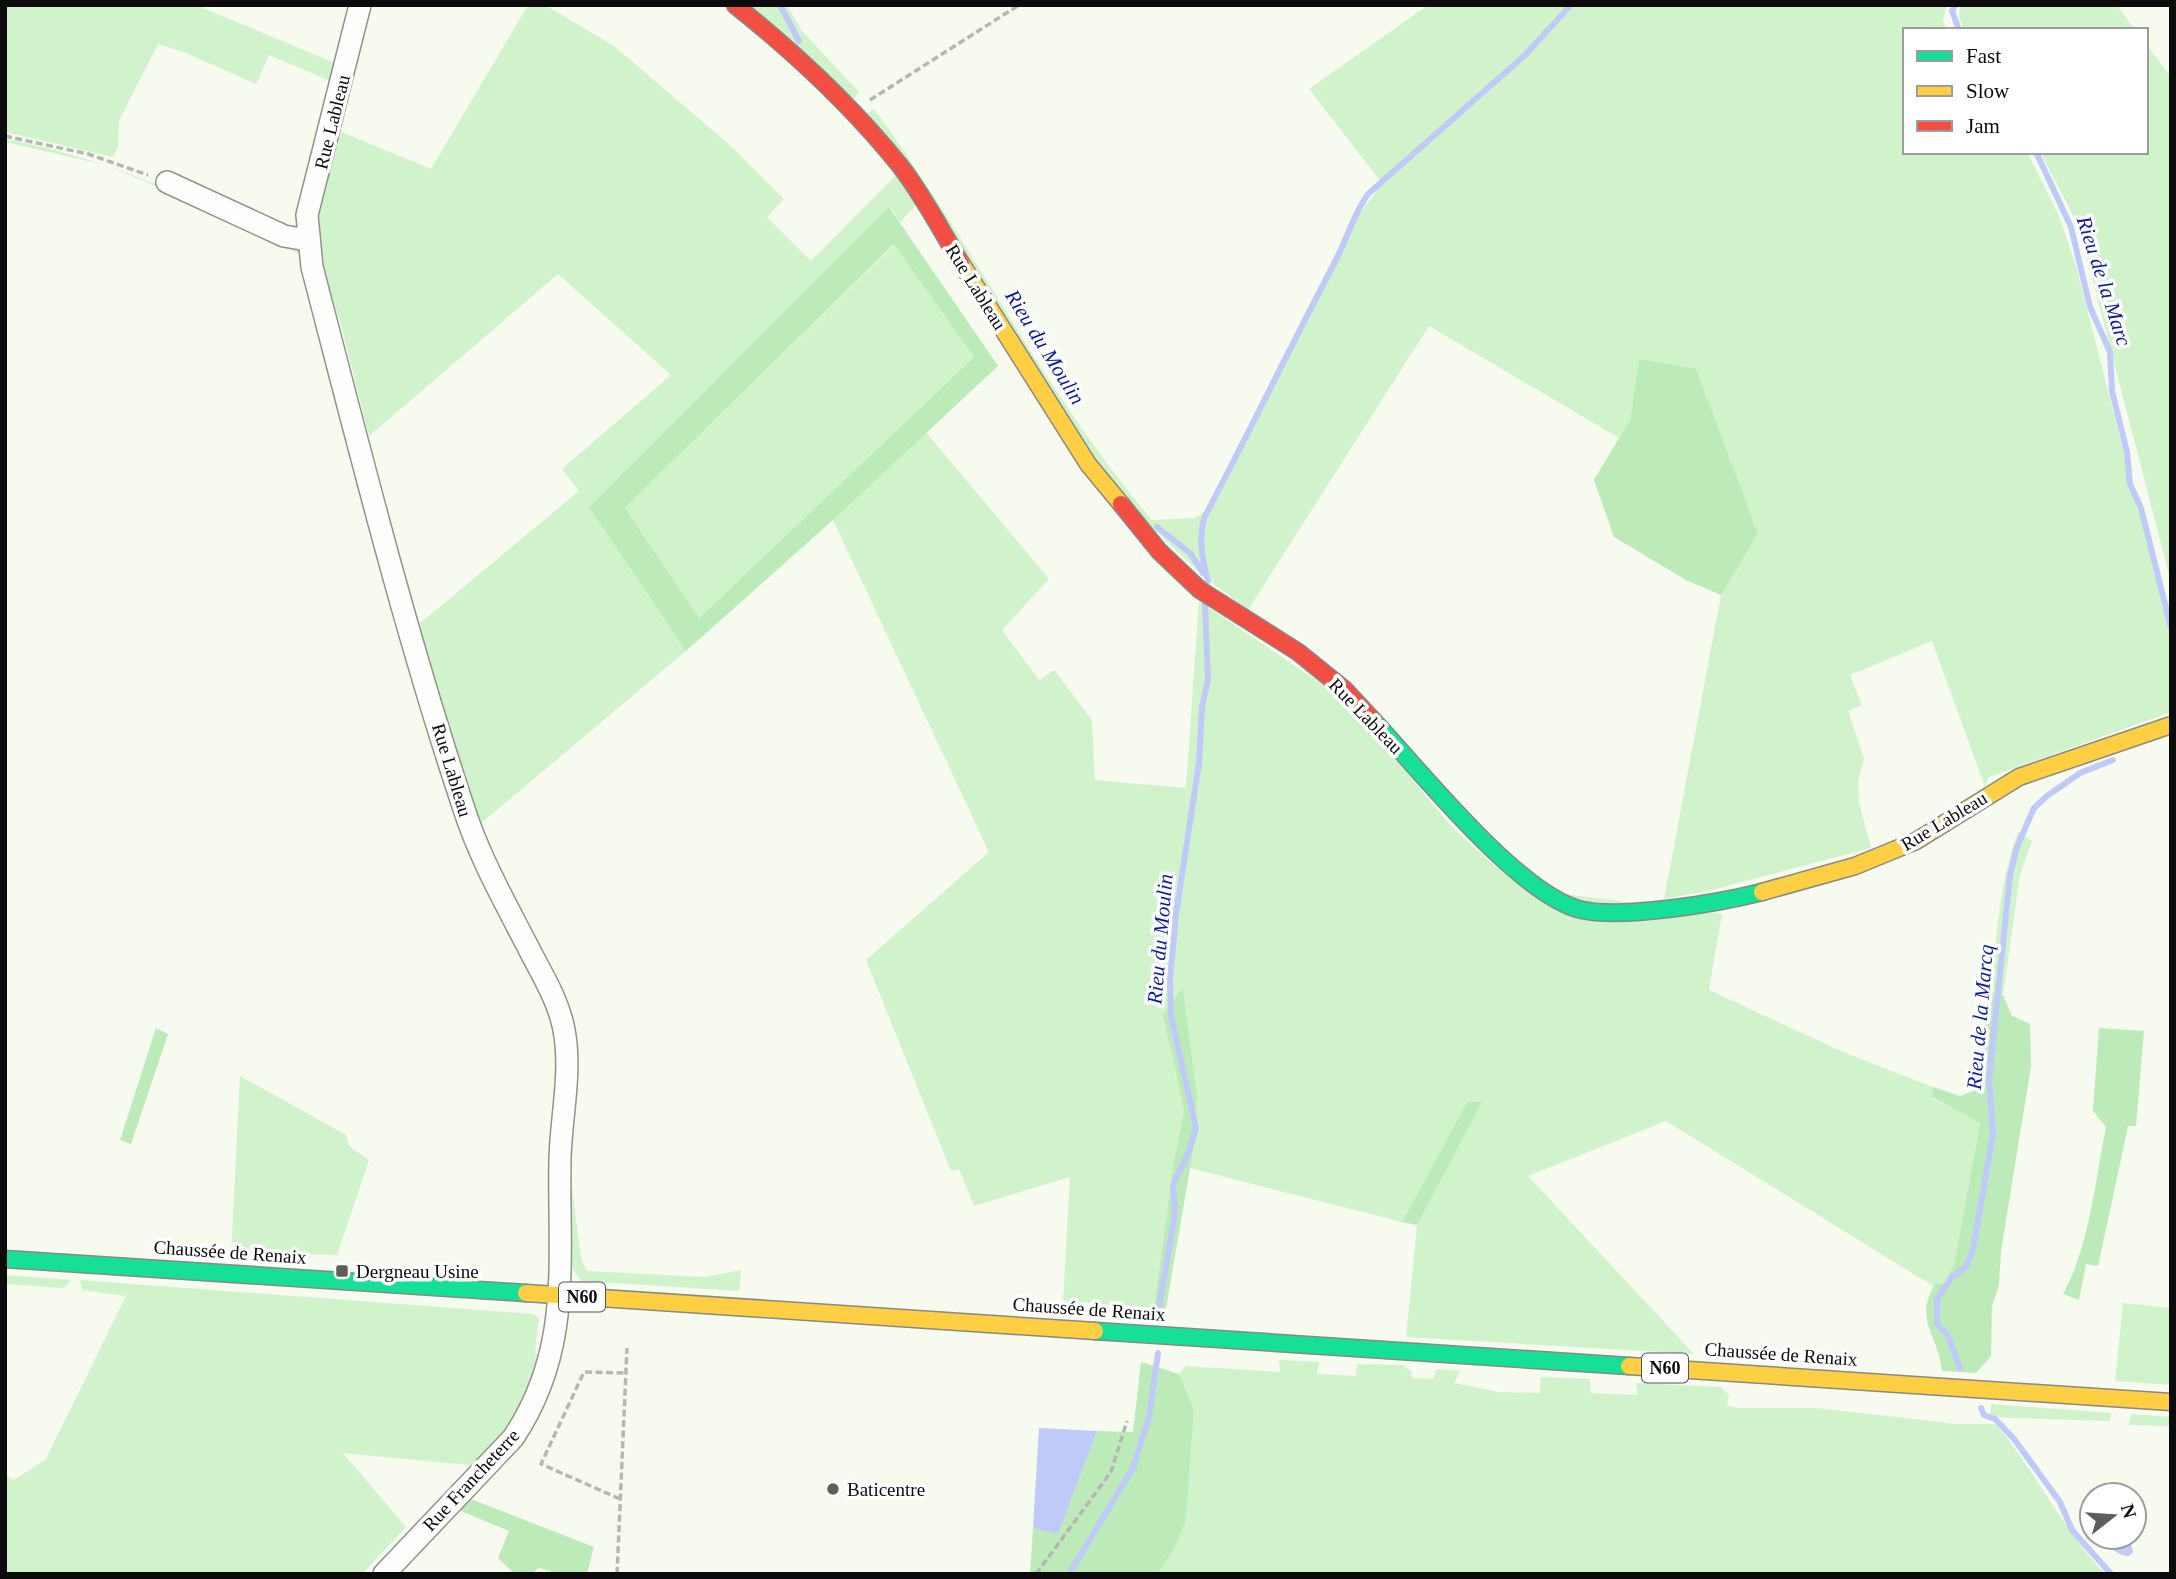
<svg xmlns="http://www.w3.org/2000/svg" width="2176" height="1579" font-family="'Times New Roman',serif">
<rect width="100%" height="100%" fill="#f7faee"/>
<!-- green -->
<g fill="#d1f3cb">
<polygon points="5,5 196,5 340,65 335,83 269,55 256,84 186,53 158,44 119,121 118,147 113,157 5,132"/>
<polygon points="528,5 545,5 614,46 732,147 784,199 767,217 811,261 898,173 917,204 900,222 890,207 590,506 686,651 480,824 473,821 418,625 579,491 562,469 671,375 558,274 369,436 340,321 321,268 316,221 339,131 431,169"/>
<polygon points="745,5 787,5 802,31 859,92 851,103"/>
<path d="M1428,5H1947L1943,21L1947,30H1905V152H2027L2059,216L2077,270L2171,635V712L1989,777L1985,787L1932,641L1850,675L1862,705L1848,711L1864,758L1858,782L1859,803L1871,848L1708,891L1664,899L1721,595L1758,534L1639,359L1630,420L1619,438L1429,326L1248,610L1203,576L1106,483L863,116L874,109C972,242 1045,395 1152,520L1196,518L1210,507L1344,236L1382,183L1309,89Z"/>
<polygon points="1960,5 2117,5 2135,30 1964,30 1959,18"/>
<polygon points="2146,44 2171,77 2171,582 2089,266 2070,209 2040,152 2146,152"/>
<path d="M5,139C113,159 199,202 298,248L302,256L213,209L105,165L5,142Z"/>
<polygon points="895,244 974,357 699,618 625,508"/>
<polygon points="925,431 1049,579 1002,630 1039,680 1054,670 1092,720 1095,780 1186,788 1199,601 1325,686 1399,764 1451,826 1497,868 1532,890 1722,914 1709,990 1843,1052 1933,1087 1932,1098 1980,1122 1954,1264 1944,1284 1933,1286 1666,1121 1528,1176 1694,1354 1406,1337 1417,1225 1481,1102 1467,1102 1402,1222 1190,1168 1197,1096 1183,989 1170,1049 1184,1111 1174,1160 1153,1308 1063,1301 1070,1177 974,1206 959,1169 951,1171 866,960 989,852 833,520"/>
<path d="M2018,832L2032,841L2020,875L2003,995L1990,992C1997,939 1999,882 2018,832Z"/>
<polygon points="240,1076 346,1135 349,1146 369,1160 337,1255 283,1253 281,1260 231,1257"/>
<polygon points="565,1187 572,1188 581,1258 587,1271 705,1277 741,1270 739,1291 581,1281 570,1264"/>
<polygon points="5,1275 71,1280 64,1288 5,1284"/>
<polygon points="80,1280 533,1314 539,1318 535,1353 545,1358 528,1406 475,1471 469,1465 343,1453 406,1527 362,1574 5,1574 5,1475 14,1480 46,1459 126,1296 82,1290"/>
<polygon points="2123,1303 2171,1308 2171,1385 2115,1381"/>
<path d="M1279,1360L1319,1362L1317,1374L1356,1376L1357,1364L1402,1365L1411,1371L1412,1378L1433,1379L1437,1369L1460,1371L1454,1383L1499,1392L1540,1393L1541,1377L1590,1379L1591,1393L1638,1395L1636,1383L1721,1387L1729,1395L1727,1405L1738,1408H1817L1958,1424H1996C2036,1472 2062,1529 2105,1574H1157L1186,1519L1194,1412L1179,1374L1185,1366L1280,1372Z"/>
<polygon points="1991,1404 2111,1413 2110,1421 1990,1417"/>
<polygon points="2131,1414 2171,1417 2171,1426 2129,1425"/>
</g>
<!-- forest -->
<g fill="#bcebb9" fill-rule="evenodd">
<path d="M889,207L998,366L833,520L686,651L589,507ZM894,244L974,357L699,618L625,508Z"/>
<polygon points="1639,359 1696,369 1758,534 1721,595 1686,580 1614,537 1594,480 1630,420"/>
<polygon points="1183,988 1197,1096 1195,1139 1164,1320 1152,1319 1174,1160 1184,1111 1163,1015"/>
<path d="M1990,992L2003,995L2012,1016L2030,1024L2031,1066L2001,1251L1999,1285L1992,1306L1991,1356L1976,1373L1942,1371C1939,1335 1913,1321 1935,1284H1944L1954,1264L1980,1123L1932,1097L1933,1087L1960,1096L1973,1091L1978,1083Z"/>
<polygon points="156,1028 168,1034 131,1144 120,1140"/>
<path d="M2099,1028L2144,1031L2136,1126H2128L2098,1266L2086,1264L2079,1300L2063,1294C2090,1245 2095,1181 2106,1127L2093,1111Z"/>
<polygon points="1467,1102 1482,1102 1417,1225 1402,1222"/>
<polygon points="1141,1362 1179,1374 1194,1411 1186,1519 1175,1547 1157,1574 1030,1574 1033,1528 1058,1533 1097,1431 1133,1432"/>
<polygon points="468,1498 594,1547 587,1574 551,1574 550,1571 539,1568 531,1574 515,1574 498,1558 509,1531 456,1509"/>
</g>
<!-- water -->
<g fill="#bfcaf8">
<polygon points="1039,1428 1097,1431 1058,1534 1033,1528"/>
<path d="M2110,1537H2121L2131,1543L2133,1552L2129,1556C2119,1556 2109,1549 2107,1539Z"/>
</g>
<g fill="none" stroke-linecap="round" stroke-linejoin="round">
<!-- stream -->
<g stroke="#bfcaf8" stroke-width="6">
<polyline points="780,5 799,41"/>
<polyline points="1955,5 1952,11 1959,30"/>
<polyline points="2036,152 2071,227 2090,307 2110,352 2112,391 2127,452 2130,484 2141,508 2171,628"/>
<polyline points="1157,527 1190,553 1203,573"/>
<path d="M1208,581C1202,559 1198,537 1205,516C1249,433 1289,349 1333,266C1346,242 1352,217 1368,194L1524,56L1571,5"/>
<polyline points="1158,1313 1175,1214 1173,1185 1188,1154 1196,1128 1171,1016 1170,980 1176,914 1199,763 1202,707 1208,680 1205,603"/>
<polyline points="1960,1368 1947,1334 1937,1324 1937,1299 1952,1277 1966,1267 1973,1249 1993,1134 1989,1080 2010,875 2017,847 2034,808 2047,796 2080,773 2113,760"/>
<polyline points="1981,1408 1984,1415 1995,1419 2014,1439 2060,1502 2072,1530 2111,1574"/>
<polyline points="1069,1574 1133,1468 1149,1417 1158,1353"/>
</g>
<!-- street casing -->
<g stroke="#91938d" stroke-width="24">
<g id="street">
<path d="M360,5L307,215L312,267C359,447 404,629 463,806C479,857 506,904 530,951C543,976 559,1002 564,1030C572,1072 561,1117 560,1159C558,1260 573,1349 513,1438L384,1574"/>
<polyline points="167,182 284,236 307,240"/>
</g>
</g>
<!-- fast casing -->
<g stroke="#888984" stroke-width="19">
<g id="fast">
<path d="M1371,718C1418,768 1519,896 1582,910C1624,919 1719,903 1762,892"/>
<polyline points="5,1259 526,1293"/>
<polyline points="1095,1331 1629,1366"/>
</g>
</g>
<!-- slow casing -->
<g stroke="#888984" stroke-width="19">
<g id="slow">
<polyline points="961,263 1088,464 1121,504"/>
<polyline points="1762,892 1855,866 1916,841 2019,777 2171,725"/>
<polyline points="526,1293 1095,1331"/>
<polyline points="1629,1366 2171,1402"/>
</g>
</g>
<!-- jam casing -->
<g stroke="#888984" stroke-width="19">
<g id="jam">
<path d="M735,5C795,53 853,107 901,167C924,197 942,232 961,263"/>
<polyline points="1121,504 1159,551 1200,590 1298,652 1345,690 1371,718"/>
</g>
</g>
<!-- path -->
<g stroke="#b6b7b5" stroke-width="3.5" stroke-dasharray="7 3.5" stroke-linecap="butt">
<polyline points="870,100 1019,5"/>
<polyline points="5,136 88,154 148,175"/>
<polyline points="620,1499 541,1464 584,1372 626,1373"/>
<polyline points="617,1574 627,1348"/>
<polyline points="1036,1574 1111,1472 1127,1421"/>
</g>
<!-- street -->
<use href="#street" stroke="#fefefc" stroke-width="21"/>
<!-- fast -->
<use href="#fast" stroke="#16e098" stroke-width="16"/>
<!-- slow -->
<use href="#slow" stroke="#ffcf43" stroke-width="16"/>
<!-- jam -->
<use href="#jam" stroke="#f24e42" stroke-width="16"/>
</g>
<!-- markers -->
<g fill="#5e5f5a" stroke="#fff" stroke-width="2.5">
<rect x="335" y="1264" width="14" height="14" rx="3.5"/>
<circle cx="833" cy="1489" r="7"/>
</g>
<g text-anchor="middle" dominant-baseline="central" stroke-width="7" stroke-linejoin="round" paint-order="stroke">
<!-- shield labels -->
<g fill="#fff" stroke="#545454" stroke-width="2">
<rect x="559" y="1282.5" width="46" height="29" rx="5"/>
<rect x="1642" y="1353.5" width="46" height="29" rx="5"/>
</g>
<g font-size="18" font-weight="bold" fill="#0b0b0b">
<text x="582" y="1297">N60</text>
<text x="1665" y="1368">N60</text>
</g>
<!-- street labels -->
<g font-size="19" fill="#0b0b0b" stroke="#fff">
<text transform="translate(332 122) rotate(-76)">Rue Lableau</text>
<text transform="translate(976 287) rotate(58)">Rue Lableau</text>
<text transform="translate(1366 716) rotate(46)">Rue Lableau</text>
<text transform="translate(452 770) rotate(73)">Rue Lableau</text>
<text transform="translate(1944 821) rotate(-31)">Rue Lableau</text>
<text transform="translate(230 1252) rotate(4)">Chaussée de Renaix</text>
<text transform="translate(1089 1309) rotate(4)">Chaussée de Renaix</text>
<text transform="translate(1781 1354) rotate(4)">Chaussée de Renaix</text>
<text transform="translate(471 1480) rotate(-47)">Rue Francheterre</text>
</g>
<!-- poi labels -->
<g font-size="19" fill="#0b0b0b" stroke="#fff" text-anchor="start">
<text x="356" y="1271">Dergneau Usine</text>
<text x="847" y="1489">Baticentre</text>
</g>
<!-- water labels -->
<g font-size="21" font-style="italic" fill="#0919a8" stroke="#fff">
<text transform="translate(2104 281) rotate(72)">Rieu de la Marc</text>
<text transform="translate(1045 347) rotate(58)">Rieu du Moulin</text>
<text transform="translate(1160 939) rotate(-85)">Rieu du Moulin</text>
<text transform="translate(1980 1017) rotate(-85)">Rieu de la Marcq</text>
</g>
</g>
<!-- border -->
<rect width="2176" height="1579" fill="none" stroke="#0b0b0b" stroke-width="14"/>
<!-- legend -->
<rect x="1903" y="28" width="245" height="126" fill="#ffffff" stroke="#9d9d9d" stroke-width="2"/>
<rect x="1917" y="51" width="35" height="10" fill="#16e098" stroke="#9d9d9d" stroke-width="2"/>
<text x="1966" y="63" font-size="21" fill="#0b0b0b">Fast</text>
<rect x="1917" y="86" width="35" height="10" fill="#ffcf43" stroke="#9d9d9d" stroke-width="2"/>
<text x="1966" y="98" font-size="21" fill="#0b0b0b">Slow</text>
<rect x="1917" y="121" width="35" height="10" fill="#f24e42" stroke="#9d9d9d" stroke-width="2"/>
<text x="1966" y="133" font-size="21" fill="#0b0b0b">Jam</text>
<!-- north arrow -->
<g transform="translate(2113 1516) rotate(73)"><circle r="33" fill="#ffffff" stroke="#9d9d9d" stroke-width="2"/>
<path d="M0-5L12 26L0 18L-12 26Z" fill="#5e5f5a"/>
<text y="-10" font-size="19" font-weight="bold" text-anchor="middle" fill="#0b0b0b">N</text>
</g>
</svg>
